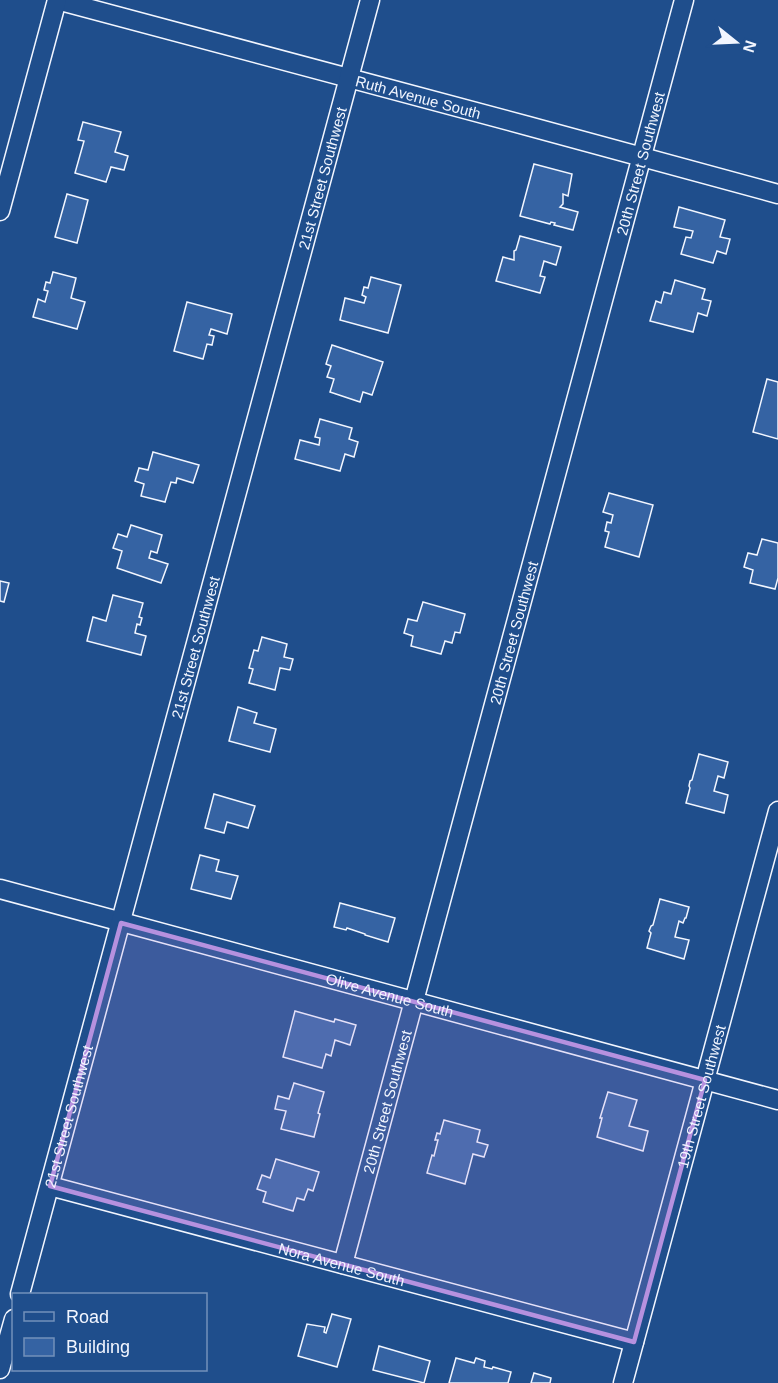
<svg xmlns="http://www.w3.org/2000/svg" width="778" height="1383" font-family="Arial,sans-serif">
<rect width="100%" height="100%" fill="#1f4e8c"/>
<!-- building -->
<g fill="#3563a3" stroke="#f2f6ff" stroke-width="1.5">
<polygon points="83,122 121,132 115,152 128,156 124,170 111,167 106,182 75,173 84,141 78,140"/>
<polygon points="534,164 572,174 568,196 563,194 563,204 560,207 578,212 573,230 554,225 555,223 551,222 550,224 520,216"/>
<polygon points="67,194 88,200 77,243 55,237"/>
<polygon points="679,207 725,220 720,237 730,239 726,254 717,251 713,263 681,254 686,237 691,238 693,231 674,227"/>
<polygon points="520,236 561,247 556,265 544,261 540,276 545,277 540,293 496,281 503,257 514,260 514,251 516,250"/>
<polygon points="53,272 76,278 71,298 85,302 77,329 33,317 38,299 45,302 48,291 44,290 46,282 50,283"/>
<polygon points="371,277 401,285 388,333 340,320 345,298 364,303 366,297 362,295 364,287 368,288"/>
<polygon points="675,280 705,289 702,299 711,301 707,316 698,313 693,332 650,321 656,301 661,303 664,292 671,294"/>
<polygon points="187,302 232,314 227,334 211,329 209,335 214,336 212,345 207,344 203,359 174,351"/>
<polygon points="332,345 383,362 372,395 363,392 360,402 330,392 334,379 327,377 331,366 326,364"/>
<polygon points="767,379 778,382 778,439 753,432"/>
<polygon points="320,419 352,428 349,439 358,442 354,457 345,454 340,471 295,459 300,440 319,445 320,438 315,437"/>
<polygon points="153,452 199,465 193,483 177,478 176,483 171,482 165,502 141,496 144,484 135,481 139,468 148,470"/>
<polygon points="609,493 653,505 639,557 605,547 609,532 605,531 607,522 611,523 613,515 603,512"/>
<polygon points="131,525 162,535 157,553 151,551 149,558 168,564 161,583 117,568 122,551 113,548 118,534 127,537"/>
<polygon points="762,539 778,543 778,578 775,589 750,583 753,570 744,567 748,553 757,555"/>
<polygon points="0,581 9,583 4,602 0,601"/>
<polygon points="113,595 143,603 139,617 142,618 140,625 137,624 135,633 146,636 141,655 87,641 93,617 106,621"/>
<polygon points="423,602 465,614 460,633 455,632 452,643 445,641 441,654 411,646 413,636 404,633 408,619 417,621"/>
<polygon points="262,637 287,644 284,657 293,659 290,670 280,668 275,690 249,683 253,669 249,668 254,650 258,651"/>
<polygon points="238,707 257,713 254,723 276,729 270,752 229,741"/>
<polygon points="699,754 728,762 724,778 718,776 714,791 728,795 724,813 686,803 690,788 689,786 690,781 692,780"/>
<polygon points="214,794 255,806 248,828 227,822 224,833 205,828"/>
<polygon points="200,855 219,860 216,871 238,876 231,899 191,889"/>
<polygon points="660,899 689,907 686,918 685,918 683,923 679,921 675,937 689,940 684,959 647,948 651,933 649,931 651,926 653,925"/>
<polygon points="340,903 395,918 388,942 365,935 365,934 347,928 346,930 334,927"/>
<polygon points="295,1011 334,1022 335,1019 356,1025 350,1045 335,1040 331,1056 326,1054 322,1068 283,1057"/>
<polygon points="294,1083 324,1092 318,1113 320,1114 314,1137 281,1129 286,1111 275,1109 278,1096 289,1099"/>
<polygon points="608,1092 637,1100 629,1126 648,1131 643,1151 597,1137 602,1118 600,1118"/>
<polygon points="444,1120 480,1130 477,1142 488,1145 484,1157 473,1154 465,1184 427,1173 432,1155 434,1156 438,1140 435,1140 437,1133 440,1134"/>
<polygon points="276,1159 319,1172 313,1191 308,1189 304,1200 297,1198 293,1211 263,1202 266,1192 257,1189 262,1175 270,1178"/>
<polygon points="332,1314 351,1319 337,1367 298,1356 307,1324 325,1327 324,1332 326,1333"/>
<polygon points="379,1346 430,1361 424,1383 373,1370"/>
<polygon points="456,1358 474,1363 476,1358 485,1361 484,1367 492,1369 493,1367 511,1372 508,1383 449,1383"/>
<polygon points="534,1373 551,1378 550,1383 531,1383"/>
</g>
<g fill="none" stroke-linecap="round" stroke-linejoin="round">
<!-- street casing -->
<g stroke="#f2f6ff" stroke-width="21">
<g id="street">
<path id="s1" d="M57,0L528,126L778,194"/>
<polyline points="0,211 57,0"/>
<path id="s2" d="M0,889L778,1100"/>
<path id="s3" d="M50,1186L634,1342"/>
<path id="s4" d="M343,1264L684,0"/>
<path id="s5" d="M20,1294L370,0"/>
<polyline points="0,1369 14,1319"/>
<path id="s6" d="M623,1383L778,811"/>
</g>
</g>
<!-- street -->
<use href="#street" stroke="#1f4e8c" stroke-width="18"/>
</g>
<!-- marked area -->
<path fill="#b691df" fill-opacity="0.2" stroke="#b691df" stroke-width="4.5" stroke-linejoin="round" d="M121,923L705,1080L634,1342L50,1186Z"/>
<g text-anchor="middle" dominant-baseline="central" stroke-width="4.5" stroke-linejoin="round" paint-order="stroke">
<!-- street labels -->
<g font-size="15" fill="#f2f6ff" stroke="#1f4e8c">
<text stroke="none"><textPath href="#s1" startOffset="374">Ruth Avenue South</textPath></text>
<text stroke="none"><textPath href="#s4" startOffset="1140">20th Street Southwest</textPath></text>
<text stroke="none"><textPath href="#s5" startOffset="1156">21st Street Southwest</textPath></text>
<text stroke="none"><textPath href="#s4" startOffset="654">20th Street Southwest</textPath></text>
<text stroke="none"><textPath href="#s5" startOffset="670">21st Street Southwest</textPath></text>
<text stroke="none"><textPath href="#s2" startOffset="404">Olive Avenue South</textPath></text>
<text stroke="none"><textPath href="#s6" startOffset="297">19th Street Southwest</textPath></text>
<text stroke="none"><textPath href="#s4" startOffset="168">20th Street Southwest</textPath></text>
<text stroke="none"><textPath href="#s5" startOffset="184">21st Street Southwest</textPath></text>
<text stroke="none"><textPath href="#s3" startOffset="302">Nora Avenue South</textPath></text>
</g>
</g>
<!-- legend -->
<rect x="12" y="1293" width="195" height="78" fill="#1f4e8c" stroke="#7391ba" stroke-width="1.5"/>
<rect x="24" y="1312" width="30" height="9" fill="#1f4e8c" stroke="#7391ba" stroke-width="1.5"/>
<text x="66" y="1323" font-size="18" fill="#f2f6ff">Road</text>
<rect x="24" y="1338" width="30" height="18" fill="#3563a3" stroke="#7391ba" stroke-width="1.5"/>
<text x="66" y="1353" font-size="18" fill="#f2f6ff">Building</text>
<!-- north arrow -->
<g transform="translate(736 42) rotate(108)" stroke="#1f4e8c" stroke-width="4.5" paint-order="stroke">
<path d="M0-4.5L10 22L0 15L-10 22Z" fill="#f2f6ff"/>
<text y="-9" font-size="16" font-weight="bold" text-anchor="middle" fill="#f2f6ff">N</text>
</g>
</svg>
